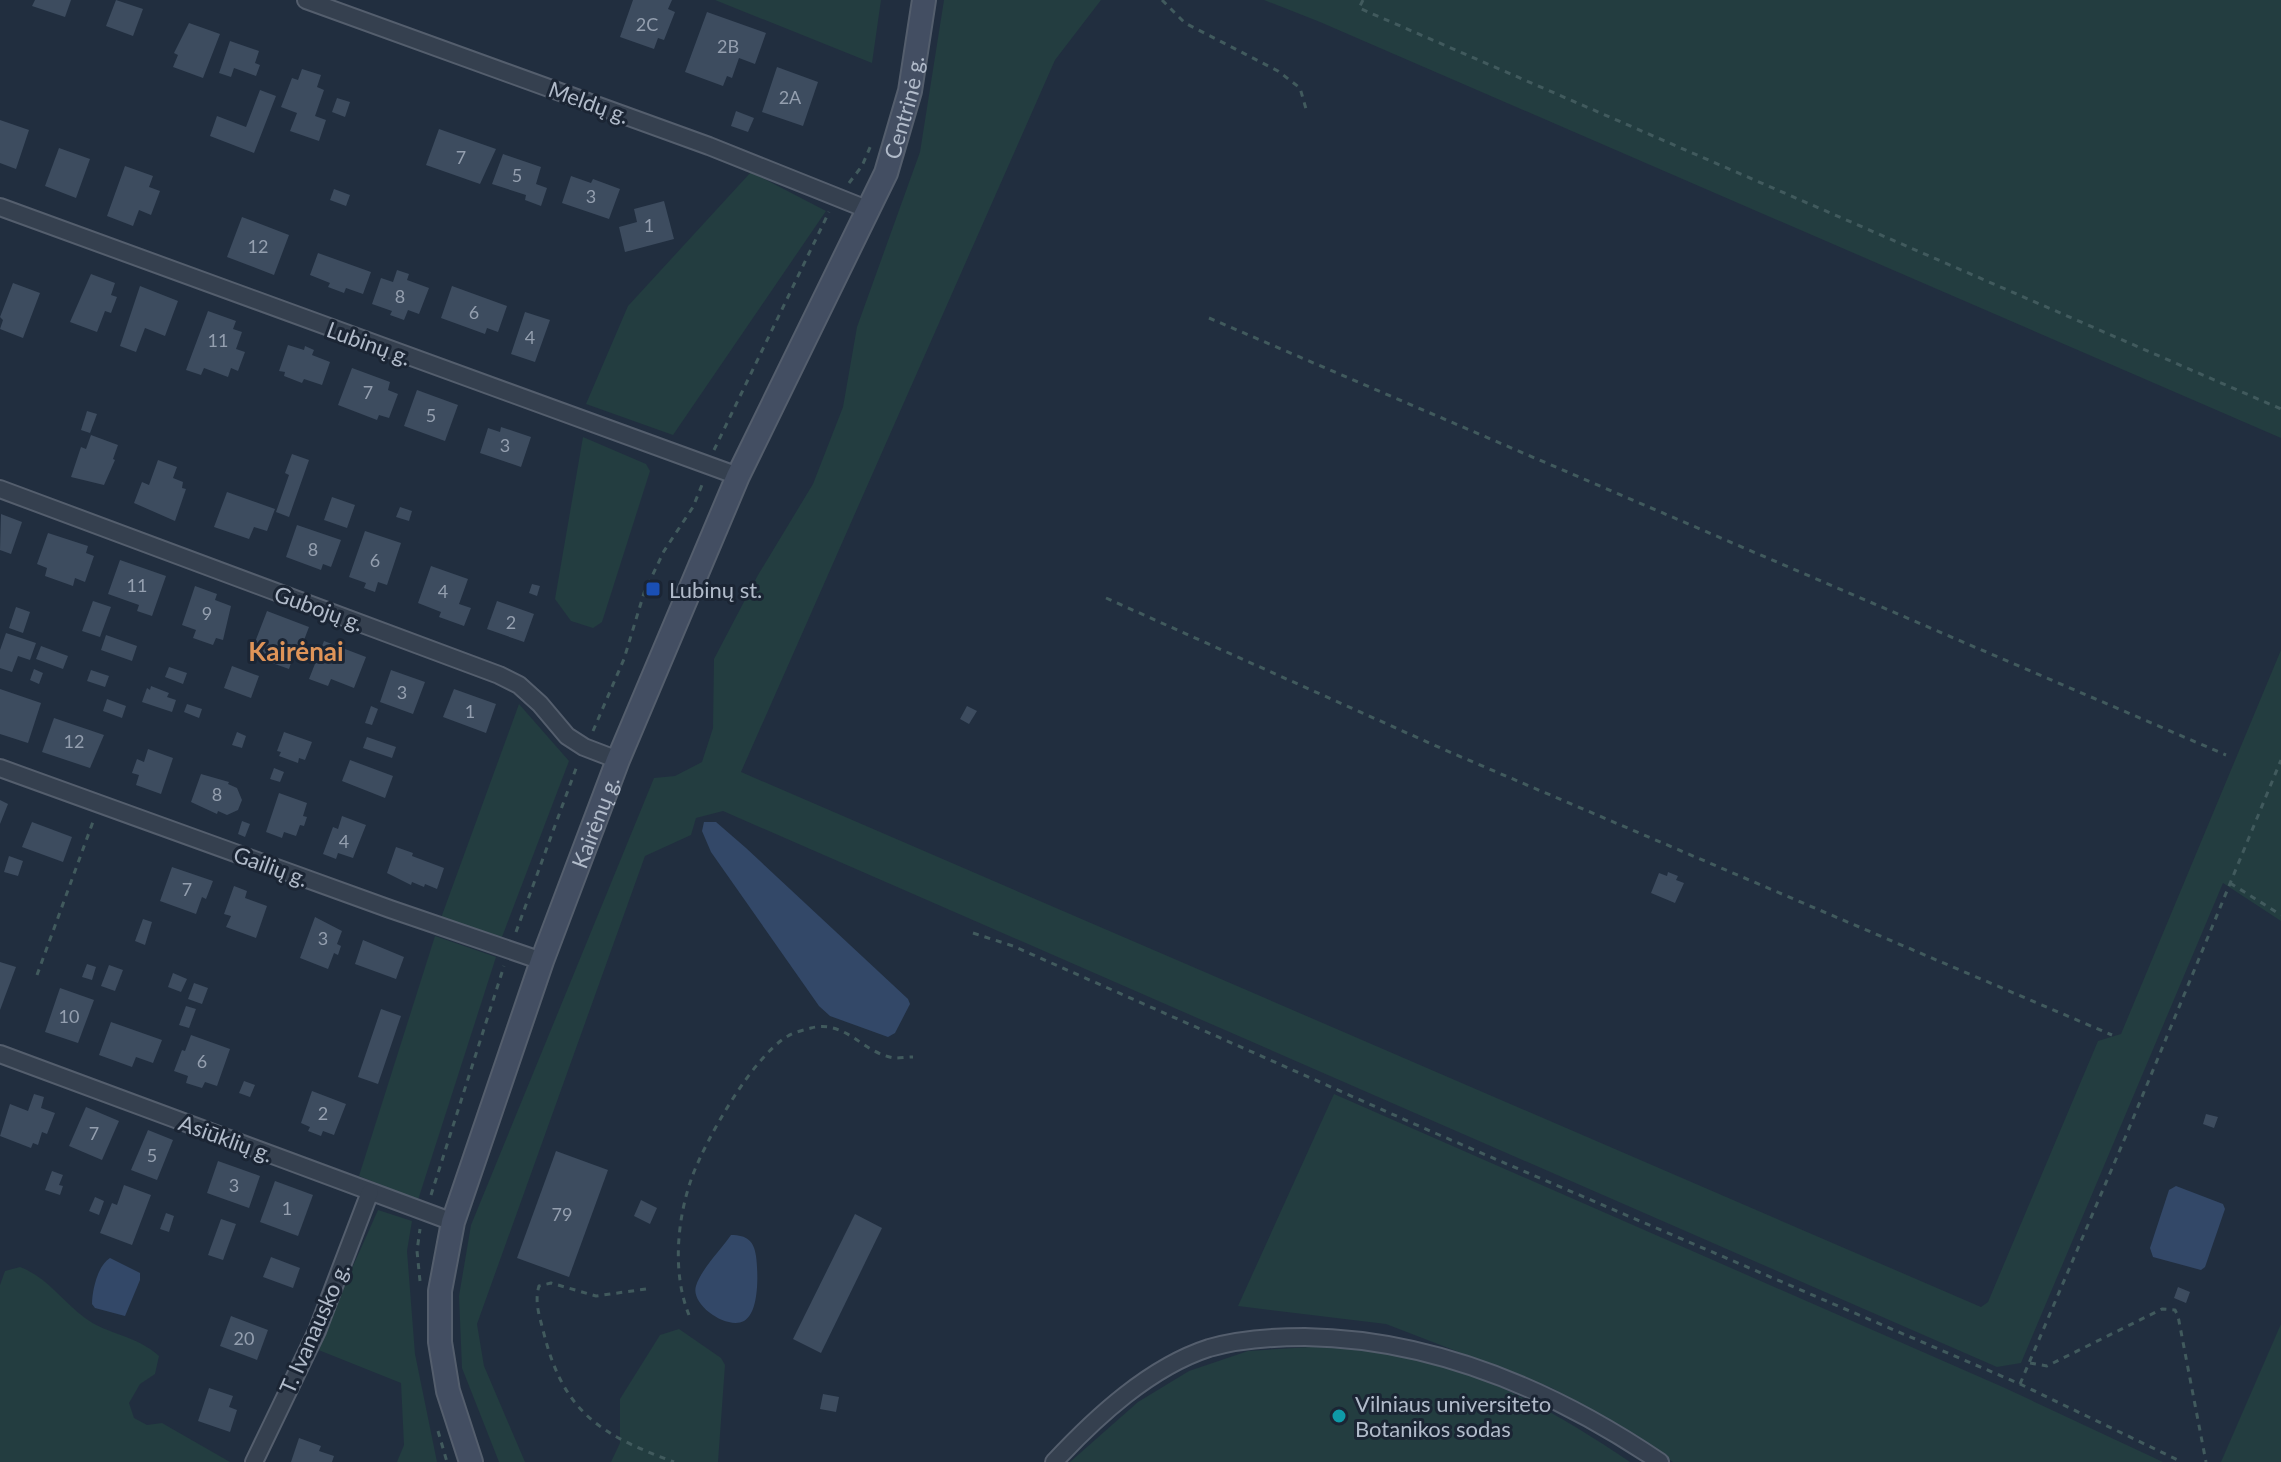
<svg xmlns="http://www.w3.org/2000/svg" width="2281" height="1462" font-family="Lato,sans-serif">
<rect width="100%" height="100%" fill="#212e3f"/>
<!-- green -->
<g fill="#233d40">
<polygon points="715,0 881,0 872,63"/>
<polygon points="944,0 1101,0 1055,60 741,772 1981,1307 1988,1302 2098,1041 2121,1034 2281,650 2281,921 2223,883 2021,1363 1997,1367 723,811 696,818 691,835 645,856 477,1324 484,1366 525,1462 499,1462 462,1368 459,1296 471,1225 654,778 675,776 702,762 713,728 714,659 758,575 813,484 843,407 857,327 920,152"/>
<polygon points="1264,0 2281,0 2281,438 1320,22"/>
<polygon points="751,172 826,211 673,435 586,404 628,306"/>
<polygon points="583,437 646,464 650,471 602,622 593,628 571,621 555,599"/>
<polygon points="519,704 569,761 502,937 441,918"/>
<polygon points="435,936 496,957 418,1200 359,1176"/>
<polygon points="1334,1094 2005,1388 2163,1462 1673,1462 1638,1438 1552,1388 1386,1324 1238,1306"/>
<polygon points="378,1210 412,1221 407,1251 415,1354 437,1462 397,1462 404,1445 401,1383 316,1349"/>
<path d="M20,1267C47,1277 62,1301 85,1318C108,1335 136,1335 159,1356L155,1374L140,1384L129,1403L134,1418L147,1425L162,1423L230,1462H0V1285L5,1271Z"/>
<polygon points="2281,1324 2281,1462 2221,1462"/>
<polygon points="679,1329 721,1358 725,1365 718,1462 611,1462 620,1443 620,1399 660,1335"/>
<path d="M1311,1347C1333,1348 1357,1346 1379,1350C1476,1366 1549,1408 1630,1462H1070L1138,1402L1189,1371L1248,1351Z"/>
</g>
<!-- water -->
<g fill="#334868">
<polygon points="704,822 716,822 746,848 908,999 910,1004 895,1033 888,1037 830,1016 819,1006 711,852 702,831"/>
<polygon points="2176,1186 2223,1204 2225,1209 2205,1267 2201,1270 2153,1257 2150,1248 2169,1190"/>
<path d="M731,1235C747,1235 754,1241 756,1256C758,1271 760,1312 744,1321C727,1330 690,1305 696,1286C700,1271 722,1248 731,1235Z"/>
<path d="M110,1258L140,1273V1280L125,1316L95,1308L92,1304C92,1290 98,1265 110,1258Z"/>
</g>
<!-- building -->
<g fill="#3d4c5f">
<polygon points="35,0 71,0 65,17 32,6"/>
<polygon points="116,0 143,9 133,36 106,26"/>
<polygon points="633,0 672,0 668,9 675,12 664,40 658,38 654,49 620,37"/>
<polygon points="707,12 766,33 755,64 739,58 732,78 727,76 723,86 685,72"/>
<polygon points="189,23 220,34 203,78 173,67 178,55 174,53"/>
<polygon points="230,41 259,51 255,63 260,65 256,76 234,68 231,77 219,73"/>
<polygon points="777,67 818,82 803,126 762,112"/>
<polygon points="302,69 321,75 317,87 324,90 315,116 326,120 319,141 290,131 297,113 281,107 292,78 298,80"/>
<polygon points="260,90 276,96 254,153 210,136 217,116 246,127"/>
<polygon points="337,98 350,102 345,117 332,112"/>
<polygon points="736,111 754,118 748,132 731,126"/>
<polygon points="0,120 29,130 16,169 0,163"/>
<polygon points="439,129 496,149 480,184 426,165"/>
<polygon points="59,148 90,159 76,198 45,186"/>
<polygon points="503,154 541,167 536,184 547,188 541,206 525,200 526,195 492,184"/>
<polygon points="125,166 153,176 149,187 160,191 151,215 139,210 133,226 107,216"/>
<polygon points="571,176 591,183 593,179 620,189 609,219 562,203"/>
<polygon points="334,189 350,195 346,206 330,200"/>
<polygon points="664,201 674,239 625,252 619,227 637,222 634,209"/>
<polygon points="242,217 289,235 274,275 227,257"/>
<polygon points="318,253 371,272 363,294 346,288 344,293 328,287 330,283 310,275"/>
<polygon points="397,270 409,274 407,280 429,288 419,314 408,310 404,320 390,315 392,311 372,304 381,278 393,282"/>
<polygon points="91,274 115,283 111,295 117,297 111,313 105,311 97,332 70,322"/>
<polygon points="13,283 40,293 23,338 0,329 3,320 0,317"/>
<polygon points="140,286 178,301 165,336 145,328 136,352 120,346"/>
<polygon points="452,286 507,306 498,332 487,328 485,334 441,318"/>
<polygon points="208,311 236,321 233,329 242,332 236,349 245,352 238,371 231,368 228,377 204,368 201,375 186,370"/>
<polygon points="525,312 550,320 535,362 511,354"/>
<polygon points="288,345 304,350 305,346 314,350 312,355 330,362 322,385 304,379 302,383 284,376 285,372 279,371"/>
<polygon points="352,368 390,382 388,390 398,394 389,418 379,415 377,420 338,405"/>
<polygon points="417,390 458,405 445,441 404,426"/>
<polygon points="87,411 97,414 90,433 81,430"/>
<polygon points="501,427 531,437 521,467 480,453 488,428 500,432"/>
<polygon points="91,435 118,445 113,459 115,460 104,485 71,477 81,447 86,449"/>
<polygon points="292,454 309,460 289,517 276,512 289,475 285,473"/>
<polygon points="158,460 177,467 173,478 183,482 182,488 186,489 175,521 134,503 142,482 149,485"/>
<polygon points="227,492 275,509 267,531 254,527 249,539 214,527"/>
<polygon points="332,497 355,505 347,528 324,520"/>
<polygon points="400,507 412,511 409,521 396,517"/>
<polygon points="1,514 22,522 11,554 0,550"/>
<polygon points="297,525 341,540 331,567 323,564 321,570 286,557"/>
<polygon points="365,531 401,543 387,585 378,582 375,592 364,588 366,583 349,577"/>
<polygon points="48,533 88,546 86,553 94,556 85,582 75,578 73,586 45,576 47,568 37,564"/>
<polygon points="120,560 166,576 152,616 137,611 139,605 108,594"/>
<polygon points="431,566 468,579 459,604 471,608 464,626 439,617 441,612 418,603"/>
<polygon points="532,584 540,586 537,596 529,593"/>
<polygon points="195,586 217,594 215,600 231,606 223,640 216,638 213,645 193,638 196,630 182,625"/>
<polygon points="93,601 111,607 100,637 82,631"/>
<polygon points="497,601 534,614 524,642 487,629"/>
<polygon points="16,607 30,612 23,633 9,628"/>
<polygon points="267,611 309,627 298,656 294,654 289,669 250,655"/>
<polygon points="6,633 36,643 30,660 18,656 12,672 0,668 0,650"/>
<polygon points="106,635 137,646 132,661 101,650"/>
<polygon points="324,641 366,657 354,688 331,679 328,686 309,679"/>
<polygon points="41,646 68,656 63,669 36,659"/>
<polygon points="232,666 259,676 251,698 224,688"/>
<polygon points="169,667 187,673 183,684 165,677"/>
<polygon points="34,669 43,673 39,684 30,680"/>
<polygon points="91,670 109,676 105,687 87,681"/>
<polygon points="391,670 425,682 413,714 380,702"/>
<polygon points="151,686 169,693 167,697 176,700 172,712 142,702 147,688 150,690"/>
<polygon points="0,689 41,703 28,743 0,734"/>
<polygon points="454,689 496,704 486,733 443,717"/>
<polygon points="107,699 126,706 122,718 103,711"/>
<polygon points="187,704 202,709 199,718 184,712"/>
<polygon points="371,706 378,709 372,725 365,723"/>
<polygon points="967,706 977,711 969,724 960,719"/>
<polygon points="54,718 104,735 90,768 42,752"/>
<polygon points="237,732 246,736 242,748 232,745"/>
<polygon points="284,732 312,742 305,760 299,758 298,763 279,756 281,752 277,751"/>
<polygon points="367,737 396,747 392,758 363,748"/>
<polygon points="148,749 173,758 161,794 136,785 139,775 132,773 137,759 144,762"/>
<polygon points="350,760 393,776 385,798 342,781"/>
<polygon points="274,768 284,772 280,782 270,779"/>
<polygon points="201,774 229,782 228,784 237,788 242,800 238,810 227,815 218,811 217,814 191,802"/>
<polygon points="279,793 307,803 303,816 307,817 304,826 300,825 296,836 284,832 282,838 266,832"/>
<polygon points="0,800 8,804 0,824"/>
<polygon points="342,816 366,825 353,858 338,853 336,859 323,854 333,827 338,829"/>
<polygon points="242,821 250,824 245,837 238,834"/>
<polygon points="32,822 72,837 63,862 22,847"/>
<polygon points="396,847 413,853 412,856 444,868 437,889 425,884 424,887 412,882 411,885 387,873"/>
<polygon points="9,856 23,861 18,876 4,872"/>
<polygon points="172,867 213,881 206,899 202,897 196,914 160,901"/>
<polygon points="1668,872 1678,876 1676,880 1684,883 1675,903 1651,893 1659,873 1667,876"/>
<polygon points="234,886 247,891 245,898 267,906 256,938 226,927 231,916 224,914"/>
<polygon points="315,917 342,931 337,944 341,946 338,955 334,953 328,969 300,958"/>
<polygon points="143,919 152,922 145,945 135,941"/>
<polygon points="363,940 404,957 396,979 355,964"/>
<polygon points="0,962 16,967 0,1010"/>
<polygon points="87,964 96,967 92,980 82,977"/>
<polygon points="109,965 123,970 115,991 101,986"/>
<polygon points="173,973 187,979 181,992 168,987"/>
<polygon points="194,983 208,988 202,1004 188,999"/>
<polygon points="60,988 94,1000 78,1043 45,1032"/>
<polygon points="186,1006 196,1009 189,1028 179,1025"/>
<polygon points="381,1009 401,1016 378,1084 358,1077"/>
<polygon points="111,1022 162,1040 153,1063 136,1057 132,1067 99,1055"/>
<polygon points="191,1035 230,1049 217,1086 205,1082 202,1088 186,1083 188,1076 174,1071 182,1050 185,1051"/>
<polygon points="244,1081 255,1085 250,1097 239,1093"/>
<polygon points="312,1091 346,1104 334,1135 323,1131 321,1136 308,1131 310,1127 301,1123"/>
<polygon points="34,1094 44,1097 41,1108 55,1113 47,1134 42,1132 38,1145 33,1143 31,1148 0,1136 10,1104 28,1111"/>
<polygon points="86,1107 119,1121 102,1160 69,1146"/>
<polygon points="2206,1114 2218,1117 2214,1128 2203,1124"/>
<polygon points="148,1130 173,1140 157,1180 131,1170"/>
<polygon points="556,1151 608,1170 569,1277 517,1258"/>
<polygon points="218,1161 260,1176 249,1208 207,1193"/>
<polygon points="52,1171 63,1175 59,1185 63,1186 60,1195 45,1190"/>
<polygon points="275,1181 313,1195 298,1236 260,1222"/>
<polygon points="124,1185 151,1195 132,1245 100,1233 112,1203 117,1205"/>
<polygon points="95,1197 104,1201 99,1215 89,1211"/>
<polygon points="641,1200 657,1208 650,1224 634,1216"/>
<polygon points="166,1213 174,1216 169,1232 160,1229"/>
<polygon points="855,1214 882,1228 821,1353 793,1339"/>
<polygon points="221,1219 236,1224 223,1260 208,1255"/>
<polygon points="271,1257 300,1268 293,1288 263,1277"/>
<polygon points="2178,1287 2190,1292 2186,1303 2174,1298"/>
<polygon points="231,1316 268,1330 257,1360 220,1346"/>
<polygon points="209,1388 233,1396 229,1407 237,1410 230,1432 198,1421"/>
<polygon points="823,1394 839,1397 836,1412 820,1409"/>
<polygon points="299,1438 321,1446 319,1451 334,1456 332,1462 291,1462"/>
</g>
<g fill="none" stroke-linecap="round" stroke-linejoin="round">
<!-- minor casing -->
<g stroke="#545e6d" stroke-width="20">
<g id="minor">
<polyline points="306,0 709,146 869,210"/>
<polyline points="0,207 738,476"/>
<polyline points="0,489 499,675 519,685 540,704 567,736 584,747 618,760"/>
<polyline points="0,768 390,909 542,961"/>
<polyline points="0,1054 453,1222"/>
<polyline points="254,1462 317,1331 370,1192"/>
<path d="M1054,1462C1096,1417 1150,1367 1209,1348C1240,1339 1274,1337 1305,1337C1434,1339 1555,1391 1660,1462"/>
</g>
</g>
<!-- secondary casing -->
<g stroke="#545e6d" stroke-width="26">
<g id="secondary">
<path id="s1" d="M471,1462L448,1391L440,1342V1291L453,1222L542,961L618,760L738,476L886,173L910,91L924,0"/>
</g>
</g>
<!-- path -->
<g stroke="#415a5d" stroke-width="3" stroke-dasharray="6 6" stroke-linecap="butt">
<polyline points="1162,0 1185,23 1278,71 1300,88 1306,109"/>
<polyline points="1363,0 1359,8 2281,409"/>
<polyline points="849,183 862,166 871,145"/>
<polyline points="1209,318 2226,755"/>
<polyline points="714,450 829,212"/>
<polyline points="1106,598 1445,750 2112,1035"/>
<polyline points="593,731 624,659 644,593 664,551 693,507 704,480"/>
<polyline points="2230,883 2281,915"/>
<polyline points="516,932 578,763"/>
<polyline points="973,933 1013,946 1437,1134 2020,1384 2182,1462"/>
<polyline points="37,975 94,819"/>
<polyline points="431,1195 504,966"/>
<polyline points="420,1281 417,1251 420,1229"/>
<path d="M646,1289L596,1296L551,1283L539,1286C534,1303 540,1317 544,1334C564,1413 601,1435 674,1462"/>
<path d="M689,1315C672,1273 677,1219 692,1177C706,1139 753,1056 788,1036C794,1032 804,1030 811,1028C846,1019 863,1054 895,1058C900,1058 907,1057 913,1057"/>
<polyline points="2030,1363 2047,1366 2162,1309 2175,1310 2178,1316 2206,1462"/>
<polyline points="2020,1384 2125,1138 2281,760"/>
<polyline points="438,1431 447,1462"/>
</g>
<!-- minor -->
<use href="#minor" stroke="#35404f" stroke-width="16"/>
<!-- secondary -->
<use href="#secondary" stroke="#434e62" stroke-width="22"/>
</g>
<!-- markers -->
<rect fill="#1a4fb4" stroke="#1b2534" stroke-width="3" x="645" y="581" width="16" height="16" rx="4"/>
<circle fill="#0f9aa8" stroke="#1b2534" stroke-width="3" cx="1339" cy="1416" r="8"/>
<g text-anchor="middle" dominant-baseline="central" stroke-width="6" stroke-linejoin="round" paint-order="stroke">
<!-- number labels -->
<g font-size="18" fill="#949faf">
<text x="647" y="24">2C</text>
<text x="728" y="46">2B</text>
<text x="790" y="97">2A</text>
<text x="461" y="157">7</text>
<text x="517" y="175">5</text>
<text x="591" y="196">3</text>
<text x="649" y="225">1</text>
<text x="258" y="246">12</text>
<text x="400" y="296">8</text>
<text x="474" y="312">6</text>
<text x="530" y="337">4</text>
<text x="218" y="340">11</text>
<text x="368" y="392">7</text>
<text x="431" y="415">5</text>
<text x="505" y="445">3</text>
<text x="313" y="549">8</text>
<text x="375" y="560">6</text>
<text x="137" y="585">11</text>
<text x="443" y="591">4</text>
<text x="207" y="613">9</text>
<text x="511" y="622">2</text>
<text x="402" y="692">3</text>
<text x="470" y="711">1</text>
<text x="74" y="741">12</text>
<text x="217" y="794">8</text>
<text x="344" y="841">4</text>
<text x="187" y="889">7</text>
<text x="323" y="938">3</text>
<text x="69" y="1016">10</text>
<text x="202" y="1061">6</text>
<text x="323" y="1113">2</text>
<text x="94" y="1133">7</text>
<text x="152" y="1155">5</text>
<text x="234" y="1185">3</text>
<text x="287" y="1208">1</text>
<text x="562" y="1214">79</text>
<text x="244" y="1338">20</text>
</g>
<!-- street labels -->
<g font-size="22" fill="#b1bbca" stroke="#1b2534">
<text transform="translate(589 102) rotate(20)">Meldų g.</text>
<text stroke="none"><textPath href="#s1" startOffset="1450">Centrinė g.</textPath></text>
<text transform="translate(369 343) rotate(20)">Lubinų g.</text>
<text transform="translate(319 608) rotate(20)">Gubojų g.</text>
<text stroke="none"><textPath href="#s1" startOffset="670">Kairėnų g.</textPath></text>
<text transform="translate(271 866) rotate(20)">Gailių g.</text>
<text transform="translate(226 1138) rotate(20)">Asiūklių g.</text>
<text transform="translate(314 1328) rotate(-66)">T. Ivanausko g.</text>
</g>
<!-- poi labels -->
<g font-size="22" fill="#b1bbca" stroke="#1b2534" text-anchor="start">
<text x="669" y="589">Lubinų st.</text>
<text x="1355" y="1403">Vilniaus universiteto<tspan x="1355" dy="25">Botanikos sodas</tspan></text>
</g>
<!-- quarter labels -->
<g font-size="26" font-weight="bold" fill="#df9458" stroke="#1b2534">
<text x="296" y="651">Kairėnai</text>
</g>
</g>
</svg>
